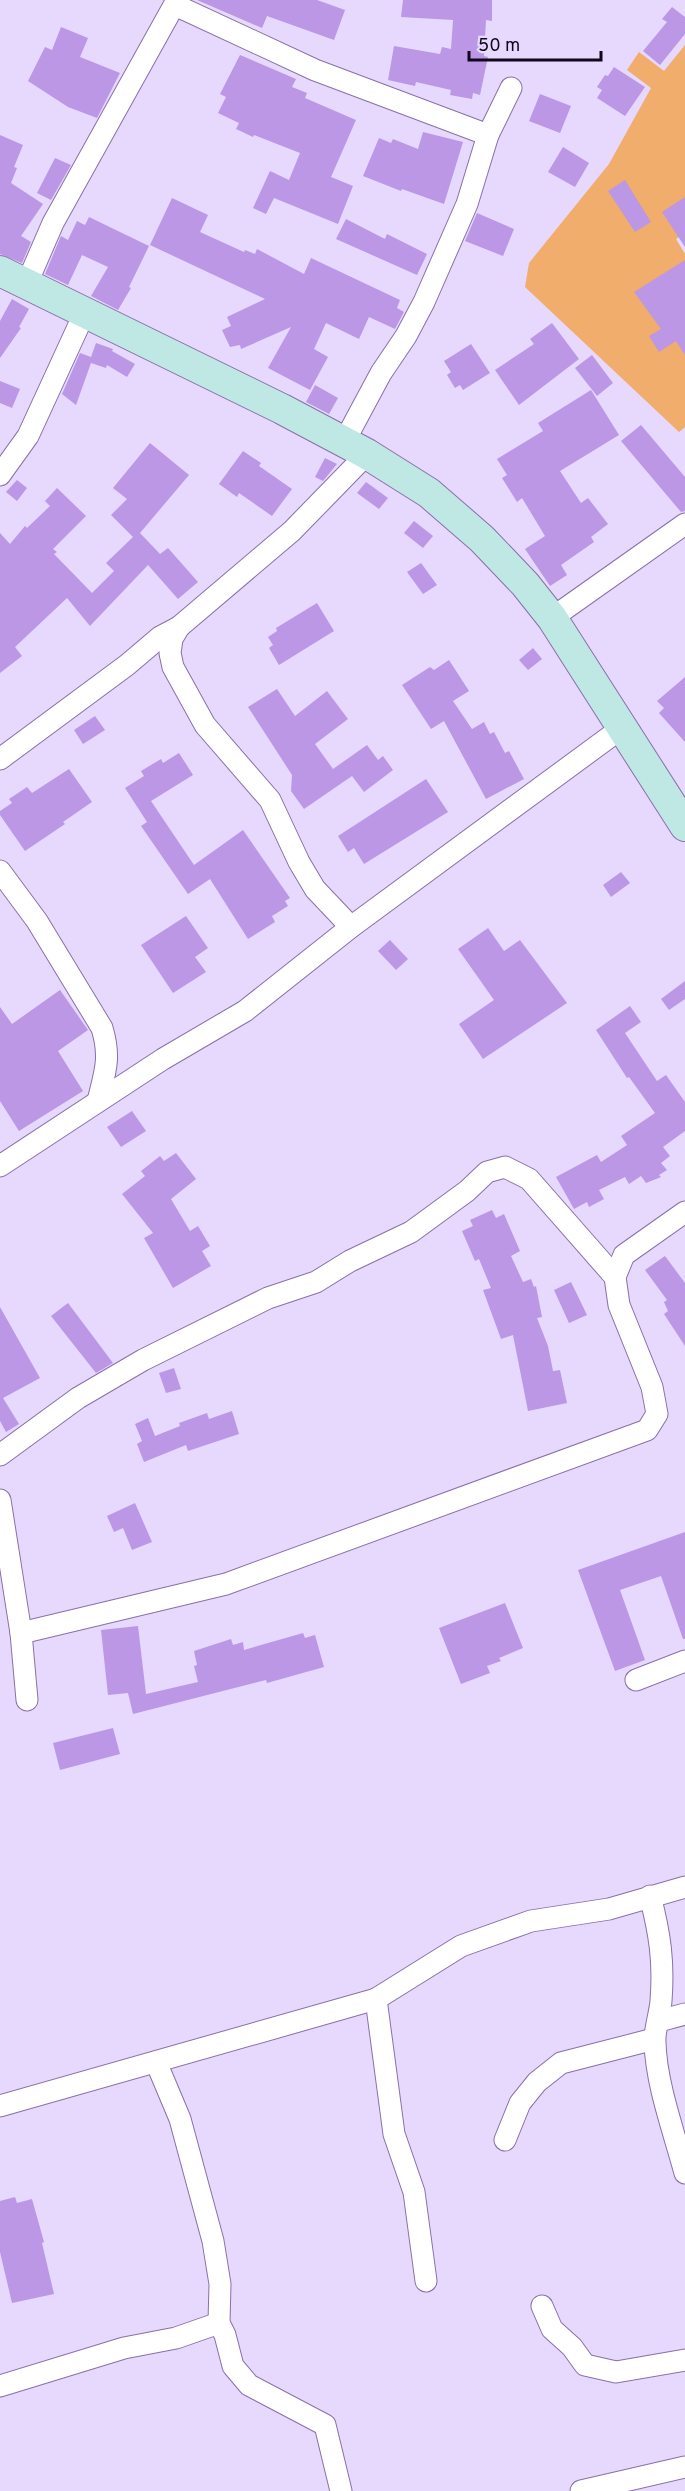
<svg xmlns="http://www.w3.org/2000/svg" width="685" height="2491" font-family="Overpass,sans-serif">
<rect width="100%" height="100%" fill="#e7d8fd"/>
<!-- green -->
<polygon fill="#f0ad6b" points="685,45 685,233 676,239 685,254 685,427 679,432 525,287 529,263 609,164 651,88 627,70 639,52 664,71"/>
<!-- building -->
<g fill="#bb97e6">
<polygon points="197,0 317,0 345,10 334,40 267,16 262,28"/>
<polygon points="403,0 492,0 492,21 486,20 484,56 488,57 480,95 473,93 472,99 450,95 451,90 416,82 415,86 388,80 394,46 440,54 442,47 451,49 453,20 401,17"/>
<polygon points="672,7 685,17 685,34 660,65 643,51 667,22 662,19"/>
<polygon points="61,27 88,38 80,57 120,73 97,118 68,107 28,81 45,47 52,50"/>
<polygon points="240,55 296,79 292,87 307,93 305,98 356,120 331,177 353,186 338,224 274,198 266,214 253,208 270,171 289,180 300,153 254,135 253,137 236,129 239,123 218,113 226,97 220,94"/>
<polygon points="614,67 645,87 625,116 597,98 602,90 597,87 605,75 608,76"/>
<polygon points="540,94 571,106 560,133 529,121"/>
<polygon points="423,132 463,142 444,204 402,189 401,191 363,176 379,138 391,143 393,139 418,149"/>
<polygon points="0,135 23,145 14,167 17,168 11,183 43,204 21,236 31,242 22,263 0,254"/>
<polygon points="563,147 589,163 575,187 548,172"/>
<polygon points="55,158 71,165 51,200 37,193"/>
<polygon points="625,180 651,222 635,232 608,191"/>
<polygon points="685,197 685,247 662,212"/>
<polygon points="172,198 208,215 200,232 244,252 245,250 255,254 257,249 304,274 311,258 400,300 397,308 404,312 395,329 369,317 359,339 326,323 314,349 328,357 310,390 268,368 291,327 241,349 240,345 230,347 222,330 231,326 227,317 265,299 150,245"/>
<polygon points="477,213 514,229 503,256 465,241"/>
<polygon points="89,217 149,246 129,287 131,288 118,310 91,296 108,267 82,255 68,285 45,274 61,236 68,240 77,221 85,225"/>
<polygon points="346,219 385,239 387,234 427,254 417,275 336,239"/>
<polygon points="685,260 685,355 676,341 659,352 649,336 661,329 634,292"/>
<polygon points="12,299 29,309 19,327 21,328 0,358 0,321"/>
<polygon points="552,323 579,359 519,405 495,370 534,344 530,339"/>
<polygon points="96,343 113,349 112,351 135,364 127,377 107,365 106,368 91,363 76,405 62,394 80,353 91,357"/>
<polygon points="471,344 490,373 463,390 460,385 455,388 447,375 451,372 444,361"/>
<polygon points="592,355 613,383 597,396 575,368"/>
<polygon points="0,381 20,389 12,408 0,403"/>
<polygon points="315,385 338,398 329,414 306,402"/>
<polygon points="591,390 619,435 560,471 581,503 588,498 608,524 591,537 594,542 561,565 567,575 550,586 525,549 545,536 522,498 517,502 502,478 507,475 497,459 543,431 538,423"/>
<polygon points="641,425 685,477 685,511 681,512 621,441"/>
<polygon points="150,443 189,475 140,533 160,554 168,548 198,582 178,599 148,565 90,626 67,598 15,647 22,656 0,673 0,533 10,544 25,526 27,528 50,506 45,501 57,488 86,516 53,549 57,552 54,554 92,593 114,571 106,563 133,537 111,515 127,499 113,488"/>
<polygon points="243,451 261,463 259,466 292,489 272,516 239,493 237,497 219,484"/>
<polygon points="325,458 337,464 323,481 315,477"/>
<polygon points="17,480 27,488 17,501 6,492"/>
<polygon points="366,482 388,498 379,509 357,493"/>
<polygon points="414,521 433,536 423,548 404,533"/>
<polygon points="421,563 437,585 423,594 407,572"/>
<polygon points="317,603 334,631 279,665 269,648 273,645 268,637 277,631 276,628"/>
<polygon points="533,648 542,659 528,670 519,660"/>
<polygon points="449,660 469,691 453,701 472,729 484,722 490,734 494,732 505,753 509,751 524,779 486,799 444,721 431,729 402,685 430,667 434,670"/>
<polygon points="685,677 685,742 659,713 664,708 657,701"/>
<polygon points="277,689 295,716 327,691 348,719 315,744 333,769 367,745 378,760 383,756 393,770 364,792 352,776 304,809 291,791 292,775 248,707"/>
<polygon points="95,716 105,730 83,744 74,730"/>
<polygon points="179,753 193,775 151,801 194,865 243,830 290,898 285,901 288,906 272,916 275,922 248,939 210,879 188,894 141,826 147,822 125,788 144,776 141,771 161,759 163,763"/>
<polygon points="69,769 92,802 63,822 65,824 25,851 0,815 0,811 12,803 9,799 27,787 32,793"/>
<polygon points="426,779 448,812 364,864 354,848 348,852 338,836"/>
<polygon points="621,872 630,883 611,897 603,885"/>
<polygon points="186,916 208,948 195,957 206,972 173,993 141,945"/>
<polygon points="488,928 504,951 520,940 567,1003 483,1059 459,1024 494,1000 458,949"/>
<polygon points="390,940 408,959 396,970 378,951"/>
<polygon points="685,981 685,999 669,1010 661,999"/>
<polygon points="60,990 88,1030 58,1051 83,1091 19,1131 0,1101 0,1007 12,1024"/>
<polygon points="630,1006 641,1022 625,1033 657,1081 666,1075 685,1102 685,1131 663,1147 670,1156 661,1163 667,1170 659,1175 661,1177 646,1183 641,1176 629,1184 625,1177 599,1190 604,1199 589,1207 587,1202 574,1209 556,1177 597,1155 601,1162 627,1145 621,1136 655,1113 629,1077 627,1078 596,1030"/>
<polygon points="132,1111 146,1131 121,1147 107,1127"/>
<polygon points="176,1153 196,1179 171,1199 190,1231 198,1226 210,1246 202,1251 211,1266 173,1288 144,1238 153,1233 122,1194 145,1176 141,1171 160,1156 164,1161"/>
<polygon points="492,1210 496,1218 504,1214 520,1251 511,1256 523,1282 531,1279 534,1287 536,1286 542,1317 537,1318 548,1346 553,1371 560,1370 567,1403 528,1411 513,1335 501,1339 483,1290 491,1288 479,1259 475,1261 462,1231 473,1226 470,1220"/>
<polygon points="665,1256 685,1283 685,1346 664,1314 668,1311 664,1302 667,1300 645,1270"/>
<polygon points="571,1282 587,1315 569,1323 554,1290"/>
<polygon points="68,1303 113,1363 96,1373 51,1316"/>
<polygon points="0,1307 40,1378 3,1398 19,1424 6,1432 0,1421"/>
<polygon points="174,1368 181,1389 166,1393 159,1373"/>
<polygon points="232,1411 239,1434 188,1451 186,1445 144,1462 137,1444 142,1441 135,1424 148,1418 155,1436 180,1426 179,1423 207,1413 209,1419"/>
<polygon points="135,1503 152,1542 132,1550 123,1528 114,1532 107,1516"/>
<polygon points="685,1532 685,1639 683,1639 661,1576 620,1590 645,1660 615,1671 578,1570"/>
<polygon points="505,1603 523,1648 499,1658 501,1661 487,1666 490,1673 461,1684 439,1628"/>
<polygon points="138,1626 146,1694 198,1682 194,1666 197,1665 194,1651 231,1639 233,1645 243,1642 244,1650 303,1633 305,1638 315,1635 324,1667 267,1683 266,1680 133,1714 128,1693 108,1695 101,1630"/>
<polygon points="113,1728 120,1754 60,1770 53,1743"/>
<polygon points="15,2197 17,2203 32,2199 44,2242 42,2243 54,2294 12,2303 0,2252 0,2201"/>
</g>
<g fill="none" stroke-linecap="round" stroke-linejoin="round">
<!-- street casing -->
<g stroke="#8970a8" stroke-width="23">
<g id="street">
<polyline points="175,5 315,70 488,135"/>
<polyline points="27,283 53,223 177,0"/>
<polyline points="344,442 381,373 406,336 424,302 467,204 488,135 511,88"/>
<polyline points="0,475 28,436 85,312"/>
<polyline points="552,618 685,524"/>
<polyline points="0,759 127,665 160,637 179,627"/>
<path d="M0,871L37,921L102,1028C111,1058 105,1072 98,1101"/>
<polyline points="351,927 315,889 299,862 270,800 205,725 173,667 170,653 172,639 179,627 292,531 367,454"/>
<polyline points="0,1166 163,1059 245,1011 351,927 623,727"/>
<polyline points="0,1455 78,1398 143,1360 268,1298 316,1282 350,1261 411,1232 467,1191 487,1172 505,1167 529,1179 615,1277"/>
<polyline points="0,1500 21,1633 27,1700"/>
<polyline points="21,1633 226,1584 647,1430 657,1414 652,1387 619,1305 615,1277 624,1255 685,1212"/>
<polyline points="636,1680 685,1661"/>
<path d="M650,1896C660,1934 664,1962 661,2001C660,2014 654,2031 655,2042C656,2084 674,2132 685,2173"/>
<polyline points="376,1999 394,2134 414,2192 426,2281"/>
<polyline points="659,2021 685,2014"/>
<polyline points="156,2062 180,2119 213,2241 220,2284 219,2323 225,2335 233,2366 249,2385 325,2425 341,2491"/>
<polyline points="0,2106 376,1999 461,1946 531,1921 609,1909 685,1887"/>
<polyline points="505,2140 520,2103 537,2082 561,2063 654,2039"/>
<polyline points="542,2306 552,2329 572,2347 585,2365 616,2372 685,2360"/>
<polyline points="0,2386 124,2348 176,2338 219,2323"/>
<polyline points="581,2491 685,2467"/>
</g>
</g>
<!-- secondary casing -->
<g stroke="#8970a8" stroke-width="32">
<polyline id="secondary" points="0,271 282,409 367,454 429,493 482,539 525,584 552,618 685,826"/>
</g>
<!-- street -->
<use href="#street" stroke="#fff" stroke-width="21"/>
<!-- secondary -->
<use href="#secondary" stroke="#bfe8e4" stroke-width="30"/>
</g>
<!-- scale -->
<path d="M469 51v9h132v-9" fill="none" stroke="#11071c" stroke-width="3"/>
<text x="478" y="51" font-size="18" fill="#11071c" stroke="#e7d8fd" stroke-width="4.5" paint-order="stroke">50 m</text>
</svg>
